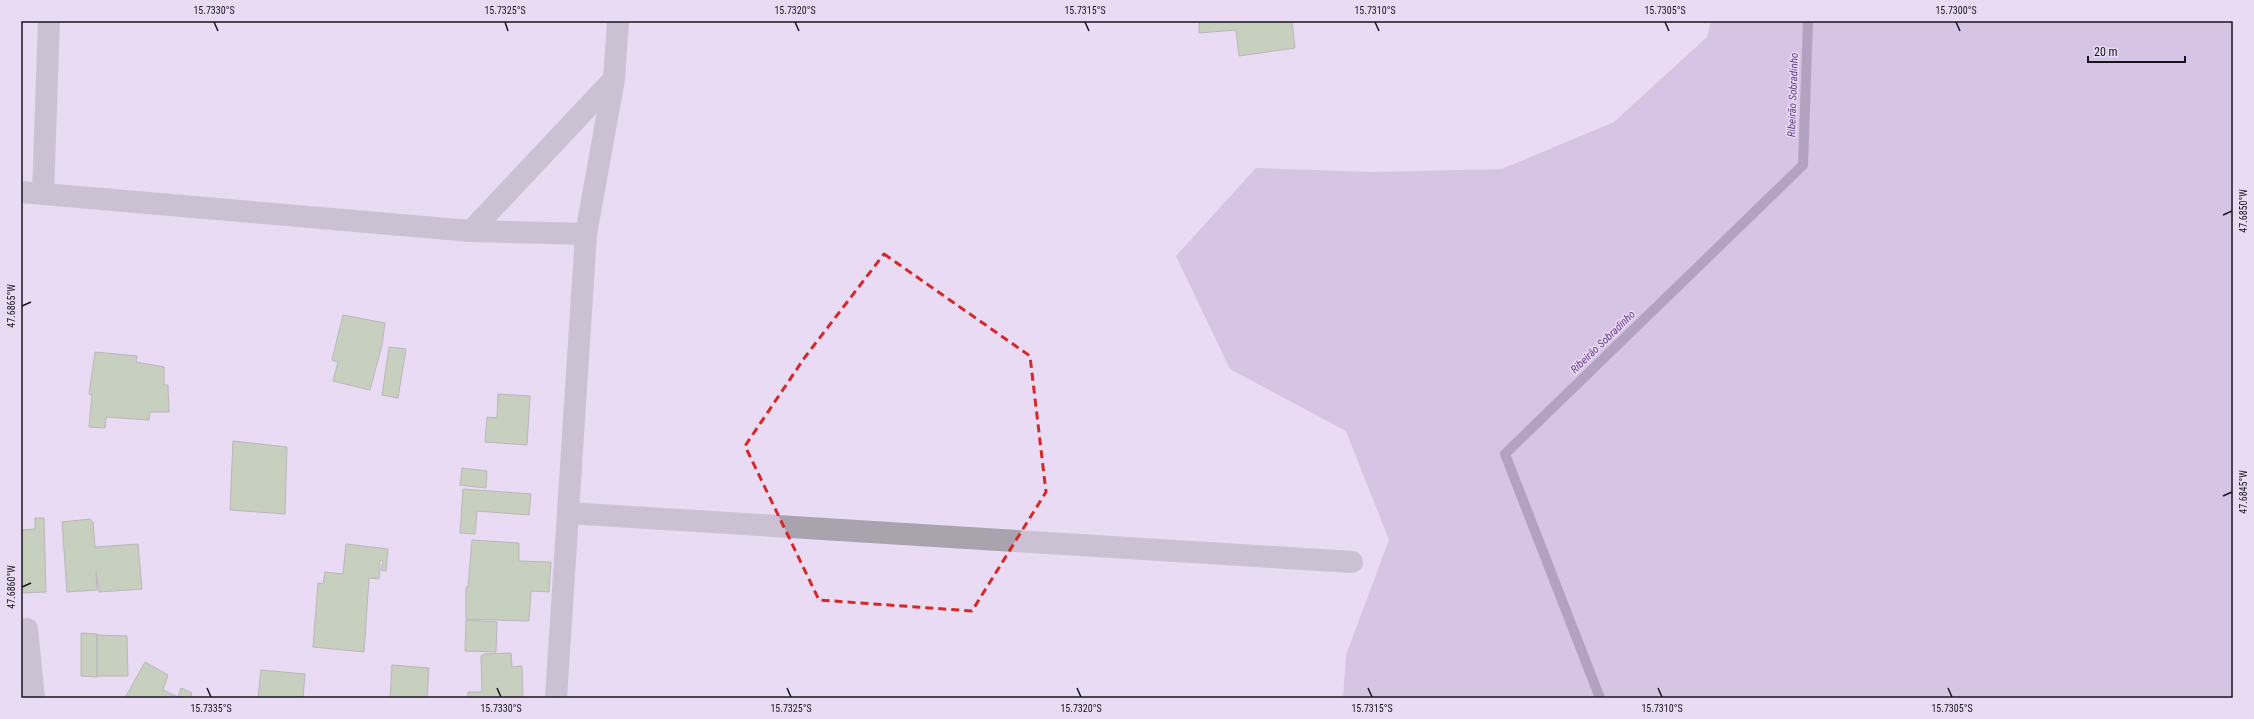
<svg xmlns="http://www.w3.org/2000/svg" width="2254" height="719" font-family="'Roboto Condensed',sans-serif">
<rect width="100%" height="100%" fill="#e8dbf3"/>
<!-- green -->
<polygon fill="#c0a8d4" points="1711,21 2233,21 2233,698 1343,698 1346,655 1389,540 1346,431 1230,369 1176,256 1256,168 1374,172 1502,169 1614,122 1707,37"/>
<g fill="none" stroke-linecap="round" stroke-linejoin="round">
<!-- stream -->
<polyline stroke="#745b87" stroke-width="10" points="1600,698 1505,454 1803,165 1808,21"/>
</g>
<!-- building -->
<g fill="#a1c281" stroke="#7f8a75">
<polygon points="1199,21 1292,21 1295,48 1239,56 1236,30 1199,33"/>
<polygon points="343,315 385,323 382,345 370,390 333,381 338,362 332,360"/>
<polygon points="389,347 406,349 398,398 382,395"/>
<polygon points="95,352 137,356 136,362 164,367 164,385 168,385 169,412 150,412 149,420 106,417 105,428 89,427 92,395 89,394"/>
<polygon points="498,394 530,396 527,445 485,442 487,417 497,418"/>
<polygon points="233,441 287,447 285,514 230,510"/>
<polygon points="462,468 487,471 486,488 460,485"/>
<polygon points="463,489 531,494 529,515 477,511 475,534 460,533"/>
<polygon points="35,518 44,518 46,592 21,593 21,530 35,529"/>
<polygon points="90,519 93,522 95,547 138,544 142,589 99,592 96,572 97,590 67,592 62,522"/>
<polygon points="472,540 519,543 519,561 551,562 549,592 531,591 529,621 466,619 466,587 468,587"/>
<polygon points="346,544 388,549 386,571 381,570 383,561 380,560 379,579 369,578 364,652 313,647 318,583 323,584 325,572 343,574"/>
<polygon points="466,620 497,622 496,652 465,651"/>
<polygon points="81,633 97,634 97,677 81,676"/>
<polygon points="97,635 127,636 128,676 97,676"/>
<polygon points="511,653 512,667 522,666 523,697 468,698 468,692 482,692 481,656 484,654"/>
<polygon points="145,662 168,675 163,690 178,697 181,688 192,693 190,698 125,698"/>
<polygon points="392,665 429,668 427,698 390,698"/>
<polygon points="261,670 305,674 303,698 258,698"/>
</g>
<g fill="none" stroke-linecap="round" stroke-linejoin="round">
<!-- minor -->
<g stroke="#a8a3ad" stroke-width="22">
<polyline points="21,192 471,231 586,234"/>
<polyline points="43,194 49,21"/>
<polyline points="471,231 614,79"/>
<polyline points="568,513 1352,562"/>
<polyline points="27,629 34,698"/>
<polyline points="556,698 586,234 614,79 618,21"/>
</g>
</g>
<!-- marked area -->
<path d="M0 0H2254V719H0ZM884,254L1030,356L1046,492L972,611L819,600L745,446L805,357Z" fill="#e8dbf3" fill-opacity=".55" fill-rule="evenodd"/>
<path fill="none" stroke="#d62828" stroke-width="3" stroke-dasharray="8 5" stroke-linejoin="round" d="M884,254L1030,356L1046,492L972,611L819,600L745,446L805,357Z"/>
<!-- ticks -->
<path fill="none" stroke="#19141c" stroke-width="1.5" d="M214,22L218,31M505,22L508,31M795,22L799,31M1085,22L1089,31M1375,22L1379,31M1665,22L1669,31M1956,22L1960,31M2223,215L2232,211M22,306L31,302M2223,496L2232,492M22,587L31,583M207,688L211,697M497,688L501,697M787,688L791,697M1077,688L1081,697M1368,688L1372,697M1658,688L1662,697M1948,688L1952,697"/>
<g text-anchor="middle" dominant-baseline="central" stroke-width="3" stroke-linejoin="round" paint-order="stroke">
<!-- water labels -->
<g font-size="11" font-style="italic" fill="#673c86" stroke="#e8dbf3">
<text transform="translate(1793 95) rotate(-88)">Ribeirão Sobradinho</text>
<text transform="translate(1603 342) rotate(-44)">Ribeirão Sobradinho</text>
</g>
</g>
<!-- border -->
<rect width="2254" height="719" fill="none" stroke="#e8dbf3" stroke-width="44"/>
<!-- scale -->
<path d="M2088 56v6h97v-6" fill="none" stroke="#19141c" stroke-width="2"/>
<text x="2094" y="56" font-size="12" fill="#19141c" stroke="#e8dbf3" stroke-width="3" paint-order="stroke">20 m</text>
<rect x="22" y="22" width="2210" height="675" fill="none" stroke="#19141c" stroke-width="1.5"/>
<g font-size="10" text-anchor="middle" fill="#19141c">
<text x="214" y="14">15.7330°S</text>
<text x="505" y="14">15.7325°S</text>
<text x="795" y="14">15.7320°S</text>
<text x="1085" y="14">15.7315°S</text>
<text x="1375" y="14">15.7310°S</text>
<text x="1665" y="14">15.7305°S</text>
<text x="1956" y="14">15.7300°S</text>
<text transform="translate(2243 211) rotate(-90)" y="4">47.6850°W</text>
<text transform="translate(11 306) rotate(-90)" y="4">47.6865°W</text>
<text transform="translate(2243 492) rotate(-90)" y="4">47.6845°W</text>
<text transform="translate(11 587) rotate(-90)" y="4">47.6860°W</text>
<text x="211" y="712">15.7335°S</text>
<text x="501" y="712">15.7330°S</text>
<text x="791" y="712">15.7325°S</text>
<text x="1081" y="712">15.7320°S</text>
<text x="1372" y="712">15.7315°S</text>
<text x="1662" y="712">15.7310°S</text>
<text x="1952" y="712">15.7305°S</text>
</g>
</svg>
